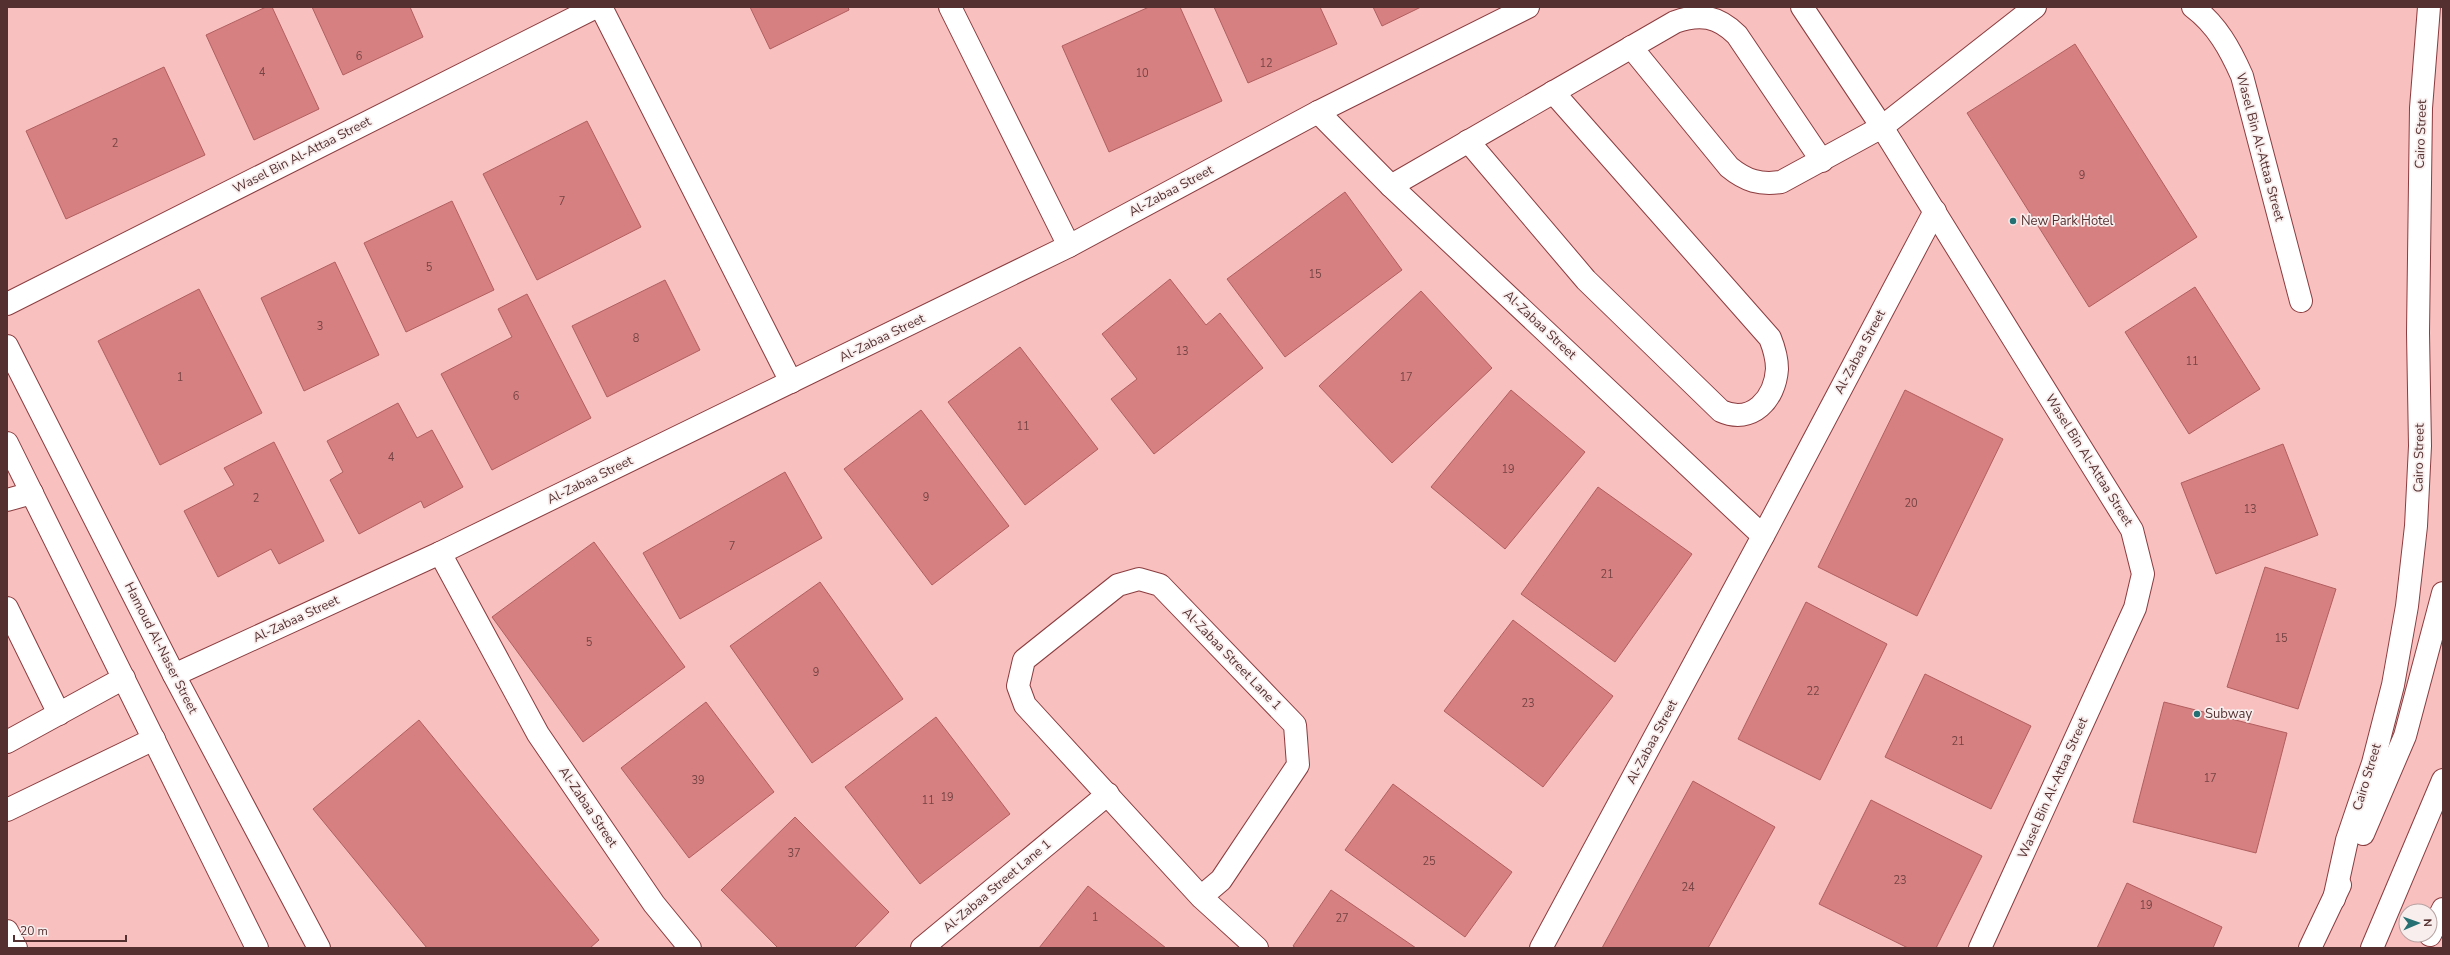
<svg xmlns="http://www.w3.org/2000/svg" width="2450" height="955" font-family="'Nunito Sans',sans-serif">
<rect width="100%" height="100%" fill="#f8c0bf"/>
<!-- building -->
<g fill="#d78081" stroke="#b15e5f">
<polygon points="266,7 272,7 319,109 254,140 206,35"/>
<polygon points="312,7 410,7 423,37 343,75"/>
<polygon points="750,7 848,7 849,10 770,49"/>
<polygon points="1149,7 1180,7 1222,101 1109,152 1062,46"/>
<polygon points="1214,7 1320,7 1337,44 1248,83"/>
<polygon points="1373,7 1421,7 1382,26"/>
<polygon points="2075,44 2197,237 2089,307 1967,113"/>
<polygon points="164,67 205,155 66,219 26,131"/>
<polygon points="587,121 641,227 537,280 483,174"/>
<polygon points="1345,192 1402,270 1285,357 1227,279"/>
<polygon points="452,201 494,290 406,332 364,243"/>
<polygon points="335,262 379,355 304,391 261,298"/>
<polygon points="1170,279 1206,325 1220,313 1263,368 1154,454 1111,399 1137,379 1102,334"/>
<polygon points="665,280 700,350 607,397 572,326"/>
<polygon points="2195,287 2260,389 2189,434 2125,332"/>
<polygon points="199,289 262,413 160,465 98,341"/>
<polygon points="1421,291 1492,368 1392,463 1319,386"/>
<polygon points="527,294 591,418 492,470 441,374 512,337 498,309"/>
<polygon points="1020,347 1098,449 1025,505 948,402"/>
<polygon points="1511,390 1585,452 1505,549 1431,487"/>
<polygon points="1905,390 2003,439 1917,616 1818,567"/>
<polygon points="398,403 417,438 432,430 463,487 424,508 421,501 359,534 330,480 343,472 327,441"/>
<polygon points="921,410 1009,526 932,585 844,469"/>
<polygon points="274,442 324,541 279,564 271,549 218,577 184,511 234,485 224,468"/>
<polygon points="2283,444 2318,535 2216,574 2181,483"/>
<polygon points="785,472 822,538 680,619 643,553"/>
<polygon points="1598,487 1692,554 1615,662 1521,594"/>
<polygon points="594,542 685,667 583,742 492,617"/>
<polygon points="2265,567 2336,589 2298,709 2227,687"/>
<polygon points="820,582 903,699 812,763 730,646"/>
<polygon points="1806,602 1887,644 1820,780 1738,739"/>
<polygon points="1513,620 1613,696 1543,787 1444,711"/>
<polygon points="1925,674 2031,726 1991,809 1885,757"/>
<polygon points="706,702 774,792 689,858 621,768"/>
<polygon points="2164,702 2287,733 2256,853 2133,822"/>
<polygon points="936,717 1010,814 920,884 845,787"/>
<polygon points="419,720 599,940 590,948 427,948 313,809"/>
<polygon points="1693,781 1775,827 1708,948 1602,948"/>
<polygon points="1393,784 1512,872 1465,937 1345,850"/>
<polygon points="1871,800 1982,856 1936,948 1908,948 1819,904"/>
<polygon points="795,817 889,912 854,948 778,948 721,890"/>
<polygon points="2127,883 2222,927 2213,948 2097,948"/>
<polygon points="1088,886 1166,948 1039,948"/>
<polygon points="1331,890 1416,948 1296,948 1293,946"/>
</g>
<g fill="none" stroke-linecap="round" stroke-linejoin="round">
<!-- minor casing -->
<g stroke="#8b3c3f" stroke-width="24">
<g id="minor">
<polyline points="601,7 791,382"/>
<polyline points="950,7 1069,246"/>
<polyline points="1802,7 1882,127 2132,530 2143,574 2135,608 1980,948"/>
<path d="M2193,7C2217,25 2230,49 2242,76L2301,301"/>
<path d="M1631,47L1729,167C1746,181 1760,185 1781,182L1882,127L2035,7"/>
<polyline points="1318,112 1391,186 1763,536"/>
<path d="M1468,141L1586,280L1721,411C1752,425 1775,399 1777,369C1777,358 1774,348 1770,338L1553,92"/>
<path d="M1391,186L1675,22C1700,13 1718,16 1737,35L1822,161"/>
<polyline points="7,304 596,7"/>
<polyline points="7,346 174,675 319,948"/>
<polyline points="7,443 257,948"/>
<polyline points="7,500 32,493"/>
<polyline points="440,553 538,734 654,904 690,948"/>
<polyline points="7,608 59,714"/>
<polyline points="174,675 440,553 1069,246 1318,112 1528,7"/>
<polyline points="7,742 124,678"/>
<polyline points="7,810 154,739"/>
<polyline points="1201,897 1221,880 1298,765 1295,725 1160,585 1139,579 1118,585 1024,660 1018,686 1025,705 1201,897 1257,948"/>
<polyline points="7,931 16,948"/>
<polyline points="2430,935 2443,909"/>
<polyline points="922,948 1108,794"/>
<polyline points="1541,948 1763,536 1935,211"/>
</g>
</g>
<!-- major casing -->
<g stroke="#8b3c3f" stroke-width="24">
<g id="major">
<polyline points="2363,834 2405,736 2443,593"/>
<polyline points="2334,899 2347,840 2373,763 2393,685 2407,606 2416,526 2420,446 2418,333 2421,108 2429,7"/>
<polyline points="2310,948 2340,885"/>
<polyline points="2372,948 2443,780"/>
</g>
</g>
<!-- minor -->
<use href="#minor" stroke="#fff" stroke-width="22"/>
<!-- major -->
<use href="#major" stroke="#fff" stroke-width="22"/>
</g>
<!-- markers -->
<g fill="#257073" stroke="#f8eeee" stroke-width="1.5">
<circle cx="2013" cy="221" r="4"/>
<circle cx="2197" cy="714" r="4"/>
</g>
<g text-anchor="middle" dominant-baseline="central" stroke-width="3.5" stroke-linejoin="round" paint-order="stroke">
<!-- number labels -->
<g font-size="11" fill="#764444">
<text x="359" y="56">6</text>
<text x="1266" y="63">12</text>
<text x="262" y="72">4</text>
<text x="1142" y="73">10</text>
<text x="115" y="143">2</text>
<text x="2082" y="175">9</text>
<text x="562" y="201">7</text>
<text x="429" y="267">5</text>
<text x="1315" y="274">15</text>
<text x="320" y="326">3</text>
<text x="636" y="338">8</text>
<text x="1182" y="351">13</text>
<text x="2192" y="361">11</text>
<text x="180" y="377">1</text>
<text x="1406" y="377">17</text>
<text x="516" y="396">6</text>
<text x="1023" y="426">11</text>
<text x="391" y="457">4</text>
<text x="1508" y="469">19</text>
<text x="926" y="497">9</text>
<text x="256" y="498">2</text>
<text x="1911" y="503">20</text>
<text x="2250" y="509">13</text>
<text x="732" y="546">7</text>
<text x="1607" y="574">21</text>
<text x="2281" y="638">15</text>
<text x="589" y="642">5</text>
<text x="816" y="672">9</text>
<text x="1813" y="691">22</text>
<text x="1528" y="703">23</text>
<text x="1958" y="741">21</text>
<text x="2210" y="778">17</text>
<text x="698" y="780">39</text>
<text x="947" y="797">19</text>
<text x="928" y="800">11</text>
<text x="794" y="853">37</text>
<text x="1429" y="861">25</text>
<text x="1900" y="880">23</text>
<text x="1688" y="887">24</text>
<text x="2146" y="905">19</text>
<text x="1095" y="917">1</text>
<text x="1342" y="918">27</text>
</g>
<!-- street labels -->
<g font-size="13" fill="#553030" stroke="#f8eeee">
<text transform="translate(2421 134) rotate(-88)">Cairo Street</text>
<text transform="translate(2260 147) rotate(75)">Wasel Bin Al-Attaa Street</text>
<text transform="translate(302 155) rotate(-27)">Wasel Bin Al-Attaa Street</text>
<text transform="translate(1171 191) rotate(-28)">Al-Zabaa Street</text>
<text transform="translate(1540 325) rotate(43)">Al-Zabaa Street</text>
<text transform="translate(882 338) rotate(-26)">Al-Zabaa Street</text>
<text transform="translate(1860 352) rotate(-62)">Al-Zabaa Street</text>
<text transform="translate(2419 458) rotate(-89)">Cairo Street</text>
<text transform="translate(2089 460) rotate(58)">Wasel Bin Al-Attaa Street</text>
<text transform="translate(590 480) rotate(-26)">Al-Zabaa Street</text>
<text transform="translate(296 619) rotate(-25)">Al-Zabaa Street</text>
<text transform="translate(161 648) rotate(63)">Hamoud Al-Naser Street</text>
<text transform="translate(1232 659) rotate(46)">Al-Zabaa Street Lane 1</text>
<text transform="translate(1652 742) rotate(-62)">Al-Zabaa Street</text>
<text transform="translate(2367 777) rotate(-73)">Cairo Street</text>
<text transform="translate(2053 788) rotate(-66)">Wasel Bin Al-Attaa Street</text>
<text transform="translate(588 807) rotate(56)">Al-Zabaa Street</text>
<text transform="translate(997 886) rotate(-40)">Al-Zabaa Street Lane 1</text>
</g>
<!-- poi labels -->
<g font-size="13" fill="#553030" stroke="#f8eeee" text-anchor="start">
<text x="2021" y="221">New Park Hotel</text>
<text x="2205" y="714">Subway</text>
</g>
</g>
<!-- border -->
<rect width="2450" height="955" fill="none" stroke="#553030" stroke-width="16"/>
<!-- north arrow -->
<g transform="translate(2418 923) rotate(88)"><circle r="19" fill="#f8eeee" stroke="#b7a2a2"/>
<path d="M0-3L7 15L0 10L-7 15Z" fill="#257073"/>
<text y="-6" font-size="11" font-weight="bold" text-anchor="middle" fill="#553030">N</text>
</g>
<!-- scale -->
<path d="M14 935v6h112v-6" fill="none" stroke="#553030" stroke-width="2"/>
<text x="20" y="935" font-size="12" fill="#553030" stroke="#f8eeee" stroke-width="3" paint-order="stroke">20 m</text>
</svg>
